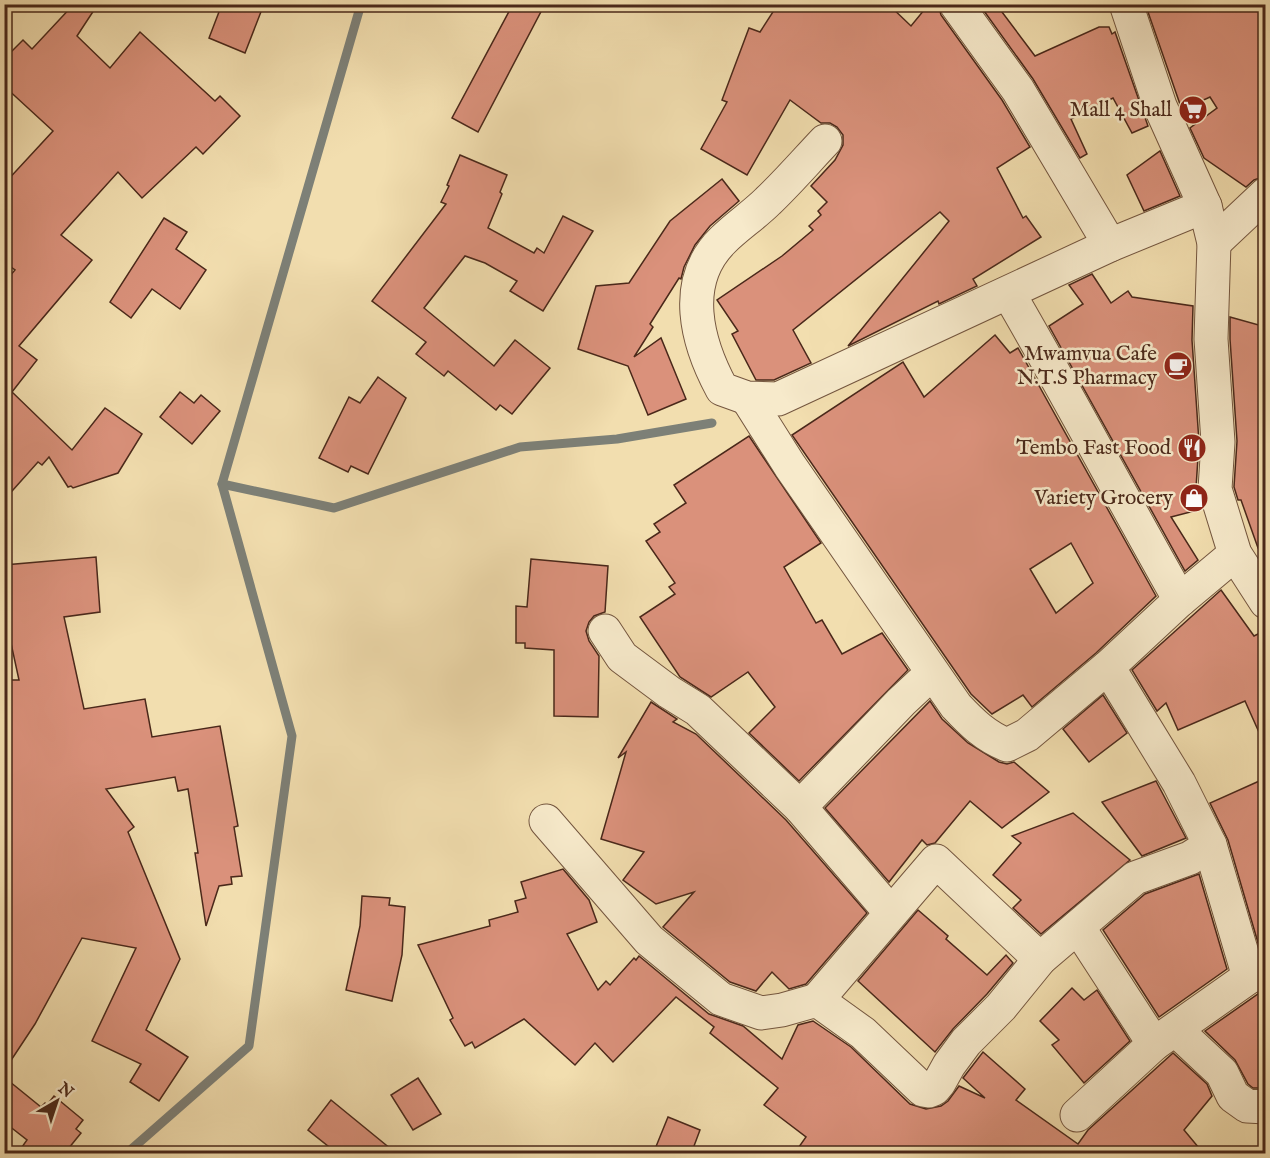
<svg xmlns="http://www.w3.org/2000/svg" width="1270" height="1158" font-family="'IM FELL English',serif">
<rect width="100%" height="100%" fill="#f2deaf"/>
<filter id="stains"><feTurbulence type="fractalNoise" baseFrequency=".00333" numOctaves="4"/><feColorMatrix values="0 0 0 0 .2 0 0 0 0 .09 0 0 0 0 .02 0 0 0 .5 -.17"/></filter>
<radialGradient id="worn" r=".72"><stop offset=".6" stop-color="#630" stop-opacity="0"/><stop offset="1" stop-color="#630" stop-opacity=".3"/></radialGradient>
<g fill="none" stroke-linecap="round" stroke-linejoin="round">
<!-- stream -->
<g stroke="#7d8077" stroke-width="9">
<polyline points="222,484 334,508 520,447 617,439 712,423"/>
<polyline points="126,1154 249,1046 292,736 222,484 361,4"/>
</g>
</g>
<!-- building -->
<g fill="#da917b" stroke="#4a281a" stroke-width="1.5" fill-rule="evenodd">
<polygon points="74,4 98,4 77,36 110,68 140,32 215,101 220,96 240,116 203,154 196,147 142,198 118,172 61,235 92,260 19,346 37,360 12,392 72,450 105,408 142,434 118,473 73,488 71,486 68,487 49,457 42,465 38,462 4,500 4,283 15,270 4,262 4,184 53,131 4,86 4,59 23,40 32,49"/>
<polygon points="222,4 264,4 245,53 209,38"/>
<polygon points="513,4 545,4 478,132 452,118"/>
<polygon points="778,4 888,4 911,26 929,4 938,4 941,15 1002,100 1030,147 997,168 1023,218 1026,216 1041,237 973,279 977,286 939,304 938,301 848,346 949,221 940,212 793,330 811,363 774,380 756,380 732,334 738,331 717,300 782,256 813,230 809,226 821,215 818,211 827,202 811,186 835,160 843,145 843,135 837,127 830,123 821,123 790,100 747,175 701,149 727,102 722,100 749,28 760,32"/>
<polygon points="979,4 996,4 1035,56 1099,27 1109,27 1112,34 1115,32 1148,126 1132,133 1113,98 1071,119 1087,154 1080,158 1033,79"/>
<polygon points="1160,4 1266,4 1266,176 1254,180 1246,187 1204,158 1190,128 1217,108 1210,97 1182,110 1148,12"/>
<polygon points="1160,151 1180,196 1144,211 1127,175"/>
<polygon points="460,155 507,175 500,192 502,194 488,228 534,253 537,248 544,253 563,216 593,231 543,311 510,291 517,281 485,263 465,256 424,308 494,366 515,340 550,368 512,414 500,405 496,410 448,371 444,376 416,354 426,342 372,301 446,204 441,202 449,186 447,185"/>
<polygon points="722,179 739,201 710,226 695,245 684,267 681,279 679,278 650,324 653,327 634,357 661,338 686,399 648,415 628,366 578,349 596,286 629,283 670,221"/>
<polygon points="164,218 187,232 176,249 206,270 180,309 152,289 131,318 110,302"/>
<polygon points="1092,274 1111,303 1128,291 1132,297 1193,306 1192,340 1199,442 1196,488 1202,509 1171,517 1198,560 1185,571 1049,326 1083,304 1069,285"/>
<polygon points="1230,317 1266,327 1266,477 1261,476 1266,547 1258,548 1241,500 1238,500 1234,487 1237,441 1230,339"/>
<path d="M995,335L1010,353L1018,348L1156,596L1096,653L1032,707L1023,695L992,714L971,694L792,435L903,362L924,397ZM1071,543L1093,583L1056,613L1030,569Z"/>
<polygon points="378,377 406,398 368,474 351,466 348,472 319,458 349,397 360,403"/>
<polygon points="180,392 194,403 201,395 220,411 192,444 160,417"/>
<polygon points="749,436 821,543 784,567 816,623 822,620 842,654 882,633 908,670 799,781 749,733 775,707 748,672 711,697 680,677 640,617 675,594 669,587 675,583 646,541 660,532 654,524 686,503 674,485"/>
<polygon points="96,557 100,612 64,617 84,709 145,699 152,737 220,726 238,826 234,827 242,876 231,877 232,884 219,886 206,926 195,853 198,853 188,789 178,791 175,777 106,789 134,827 128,832 180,959 146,1030 188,1057 159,1101 130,1082 141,1064 92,1041 136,948 82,938 35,1024 4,1071 4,680 19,680 4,611 4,565"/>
<polygon points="531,559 608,566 605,612 594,616 589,622 586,631 589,641 599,656 598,717 554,716 554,650 525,648 525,643 516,643 516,606 527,607"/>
<polygon points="1221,590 1254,636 1266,630 1266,748 1245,701 1178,730 1166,703 1157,711 1132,670"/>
<polygon points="1103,695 1127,733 1089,762 1063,729"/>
<polygon points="930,701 942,719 968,743 999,762 1007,764 1014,762 1049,792 1002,828 970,801 935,843 927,845 922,840 889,882 825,808"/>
<polygon points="651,702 677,719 673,722 696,734 786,820 867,913 806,984 789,989 772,972 756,991 730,982 663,927 694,892 656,904 623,880 644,852 601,839 626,752 618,758"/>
<polygon points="1266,778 1266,953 1261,953 1228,840 1210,803"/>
<polygon points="1156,781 1186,838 1142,856 1102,802"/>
<polygon points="1073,813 1130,860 1041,934 1013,908 1021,900 993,875 1021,843 1012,836"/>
<polygon points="563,869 589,900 597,922 567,934 598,990 606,981 610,985 634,958 636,960 639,956 709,1014 743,1026 782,1059 798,1025 813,1021 851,1047 910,1104 926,1109 941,1106 948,1101 959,1086 985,1098 963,1078 983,1052 1025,1089 1016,1100 1078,1144 1088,1130 1173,1053 1207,1084 1212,1096 1184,1130 1204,1154 794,1154 806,1137 764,1105 778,1088 710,1033 714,1027 676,997 613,1062 595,1043 575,1065 524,1019 475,1048 472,1042 465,1046 450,1020 453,1018 418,945 490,926 489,920 518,912 515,901 526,898 521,882"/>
<polygon points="1199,874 1227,969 1159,1017 1103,930 1145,894"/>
<polygon points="362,896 390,898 389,905 405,907 402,955 392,1001 346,990 360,926"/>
<polygon points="918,910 948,936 946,939 987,975 1006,955 1013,963 987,994 953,1029 935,1052 858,981"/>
<polygon points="1072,988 1084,1000 1097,990 1130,1041 1084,1083 1052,1045 1059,1040 1040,1021"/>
<polygon points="1266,991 1266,1088 1253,1088 1248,1084 1235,1060 1205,1031 1258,994"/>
<polygon points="4,1077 41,1107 45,1103 47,1105 54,1096 83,1120 76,1129 81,1133 64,1154 17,1154 27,1140 4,1122"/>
<polygon points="418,1078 441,1114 413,1130 391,1095"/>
<polygon points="331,1100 397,1154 338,1154 308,1130"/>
<polygon points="668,1117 700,1130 691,1154 653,1154"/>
</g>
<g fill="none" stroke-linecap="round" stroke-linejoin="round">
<!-- minor casing -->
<g stroke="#74563f" stroke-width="35">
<g id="minor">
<polyline points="956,4 1018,90 1110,245"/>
<polyline points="1126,4 1160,106 1205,206 1214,243 1211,339 1218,442 1215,489 1235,554 1266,602"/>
<path d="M825,141C806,161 788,182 768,201C754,215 737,226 723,240C680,282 697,343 722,389L747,398L778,399L1110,245L1205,206"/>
<polyline points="1214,243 1266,194"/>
<path d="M1009,294C1068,395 1122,498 1180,600"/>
<path d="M747,398L790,466L956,706C972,723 985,736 1007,745L1027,735L1108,667L1180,600L1235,554"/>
<polyline points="605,631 622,657 669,692 698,710 800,807 891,913"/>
<polyline points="1108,667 1179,783 1210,845 1249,977"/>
<polyline points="800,807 901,702 932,673"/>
<polyline points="546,821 649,940 721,999 761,1013 782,1010 817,1000 863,1033 923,1090 929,1091 934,1089 939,1083 949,1065 966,1042 1001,1007 1040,959 1135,878 1190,858 1210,845"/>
<polyline points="1078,927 1154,1044"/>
<polyline points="817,1000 936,861 1040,959"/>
<polyline points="1176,1030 1222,1073 1233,1096 1247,1106 1266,1107"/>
<polyline points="1077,1115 1154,1044 1249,977 1266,971"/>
</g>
</g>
<!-- minor -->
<use href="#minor" stroke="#f7eacb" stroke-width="33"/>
</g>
<!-- icons -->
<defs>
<g id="supermarket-disc" transform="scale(1.5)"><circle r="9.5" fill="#8f2418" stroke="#f7eacb"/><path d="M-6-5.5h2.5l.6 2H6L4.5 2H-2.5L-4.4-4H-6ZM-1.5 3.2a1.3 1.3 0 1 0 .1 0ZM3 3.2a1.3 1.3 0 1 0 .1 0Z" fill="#fff"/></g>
<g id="cafe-disc" transform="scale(1.5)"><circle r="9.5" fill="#8f2418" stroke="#f7eacb"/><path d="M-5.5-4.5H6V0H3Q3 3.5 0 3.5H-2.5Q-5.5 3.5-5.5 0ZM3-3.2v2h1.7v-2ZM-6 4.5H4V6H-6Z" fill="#fff"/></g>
<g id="restaurant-disc" transform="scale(1.5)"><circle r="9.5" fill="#8f2418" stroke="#f7eacb"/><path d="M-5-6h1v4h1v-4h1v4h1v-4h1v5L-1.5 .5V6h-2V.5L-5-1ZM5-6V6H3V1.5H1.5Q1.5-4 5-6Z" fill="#fff"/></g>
<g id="shop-disc" transform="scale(1.5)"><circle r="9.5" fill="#8f2418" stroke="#f7eacb"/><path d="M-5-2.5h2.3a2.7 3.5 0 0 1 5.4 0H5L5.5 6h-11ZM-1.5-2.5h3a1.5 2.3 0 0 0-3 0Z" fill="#fff"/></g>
</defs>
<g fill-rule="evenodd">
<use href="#supermarket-disc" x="1193" y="110"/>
<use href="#cafe-disc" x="1178" y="366"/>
<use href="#restaurant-disc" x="1192" y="448"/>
<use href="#shop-disc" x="1194" y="498"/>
</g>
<g text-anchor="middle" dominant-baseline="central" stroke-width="5" stroke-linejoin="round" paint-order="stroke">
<!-- poi labels -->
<g font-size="21" fill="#4a281a" stroke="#f7eacb" text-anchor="end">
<text x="1172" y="110">Mall 4 Shall</text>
<text x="1157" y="354">Mwamvua Cafe<tspan x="1157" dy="24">N.T.S Pharmacy</tspan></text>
<text x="1171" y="448">Tembo Fast Food</text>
<text x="1173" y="498">Variety Grocery</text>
</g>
</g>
<!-- margin -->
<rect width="1270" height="1158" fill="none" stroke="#f2deaf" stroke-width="24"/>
<rect x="6" y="6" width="1258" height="1146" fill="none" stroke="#4a281a" stroke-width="3"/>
<rect x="12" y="12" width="1246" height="1134" fill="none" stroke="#4a281a" stroke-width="1.5"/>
<!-- north arrow -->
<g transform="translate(57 1101) rotate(39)" stroke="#f7eacb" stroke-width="4.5" paint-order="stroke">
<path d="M0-4.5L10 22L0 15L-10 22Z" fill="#4a281a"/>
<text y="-9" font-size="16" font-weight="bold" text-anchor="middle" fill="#4a281a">N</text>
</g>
<rect width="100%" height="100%" filter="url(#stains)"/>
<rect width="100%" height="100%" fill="url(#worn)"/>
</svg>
